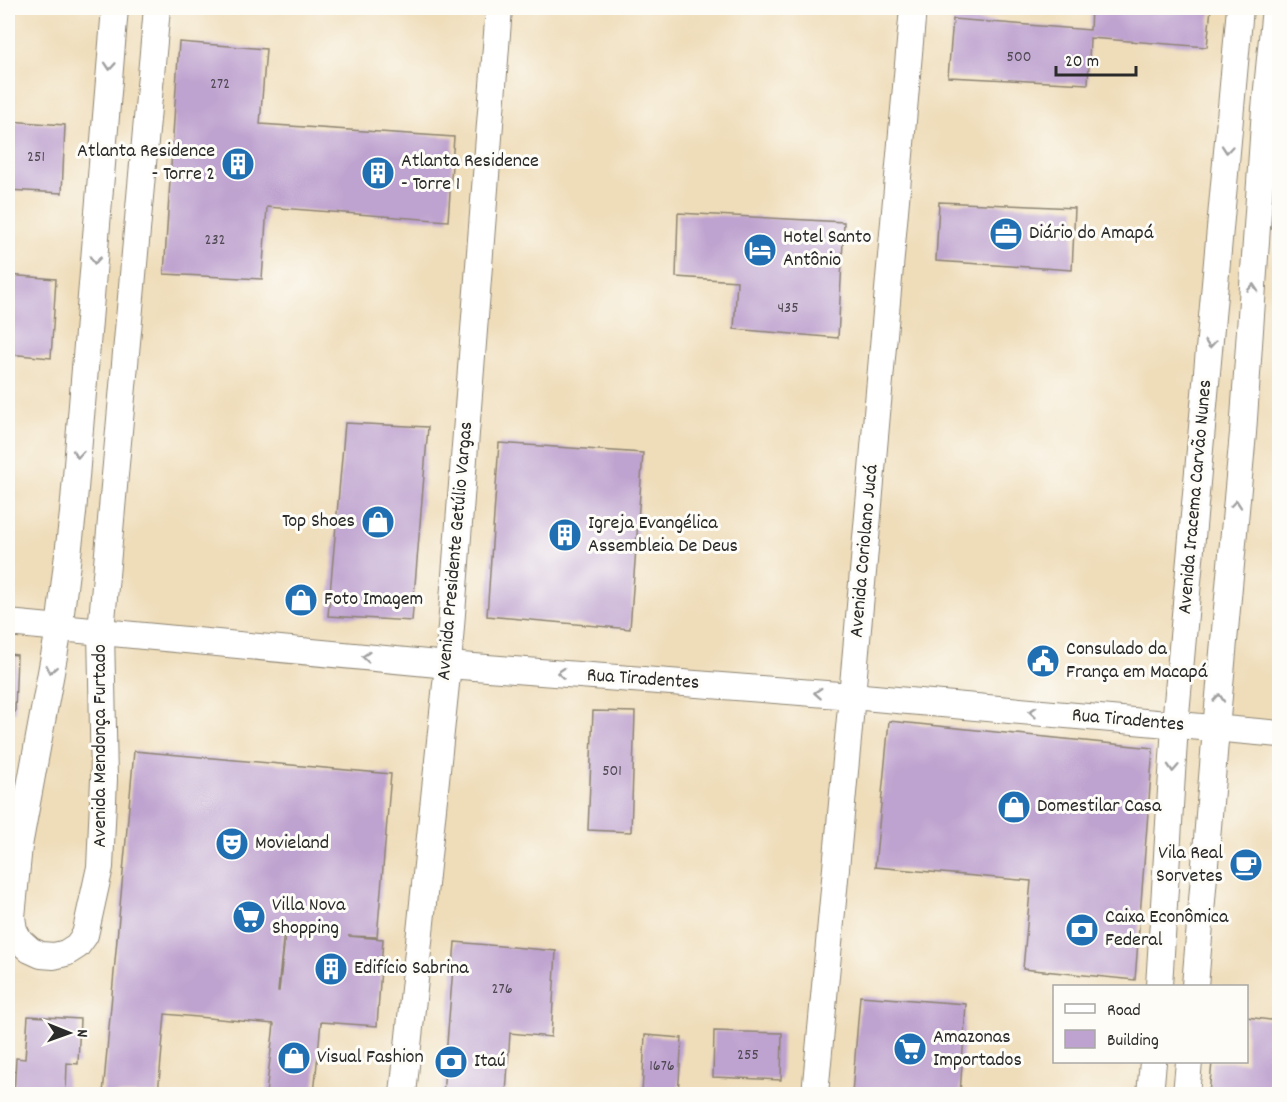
<svg xmlns="http://www.w3.org/2000/svg" width="1287" height="1102" font-family="Dekko,sans-serif">
<rect width="100%" height="100%" fill="#fdfcf7"/>
<filter id="ink" filterUnits="userSpaceOnUse"><feTurbulence type="fractalNoise" baseFrequency=".0167" numOctaves="2"/><feDisplacementMap in="SourceGraphic" scale="12" xChannelSelector="R" yChannelSelector="G"/><feConvolveMatrix kernelMatrix="1 2 1 2 8 2 1 2 1" color-interpolation-filters="sRGB"/></filter>
<filter id="wash" filterUnits="userSpaceOnUse"><feTurbulence type="fractalNoise" baseFrequency=".008" numOctaves="4" result="noise"/><feDisplacementMap in="SourceGraphic" scale="24" xChannelSelector="R" yChannelSelector="G"/><feGaussianBlur stdDeviation="1.35" result="paint"/><feColorMatrix in="noise" values="0 0 0 0 0 0 0 0 0 0 0 0 0 0 0 0 0 1.4 0 .05"/><feComposite in="paint" operator="in"/></filter>
<g filter="url(#wash)">
<rect width="100%" height="100%" fill="#efddba"/>
<g id="blocks">
<!-- building -->
<g fill="#bea2cf" fill-rule="evenodd">
<polygon points="1091,8 1211,8 1207,47 1090,38 1088,84 948,77 953,19 1090,30"/>
<polygon points="179,42 266,49 260,124 454,137 448,221 267,207 262,279 164,274"/>
<polygon points="8,121 65,125 62,193 8,190"/>
<polygon points="939,202 1075,208 1072,270 936,261"/>
<polygon points="678,213 844,222 838,338 734,329 737,281 676,277"/>
<polygon points="8,275 56,279 51,358 8,354"/>
<polygon points="345,423 428,427 412,621 328,616"/>
<polygon points="499,443 643,453 630,629 487,616"/>
<polygon points="8,654 17,655 15,712 8,711"/>
<polygon points="593,711 635,712 631,832 588,830"/>
<polygon points="889,721 1153,748 1135,980 1023,969 1031,881 875,867"/>
<path d="M134,751L391,774L377,937L348,936L383,939L377,1026L321,1022L314,1094H266L274,1024L165,1014L158,1094H103ZM284,929H286L279,991H278Z"/>
<polygon points="455,942 556,951 551,1037 510,1033 506,1094 443,1094"/>
<polygon points="860,996 966,1004 960,1094 852,1094"/>
<polygon points="28,1016 80,1019 78,1064 67,1063 66,1094 14,1094 16,1058 25,1059"/>
<polygon points="1246,1017 1280,1021 1280,1094 1209,1094 1212,1062 1246,1062"/>
<polygon points="714,1031 782,1033 781,1080 713,1077"/>
<polygon points="645,1035 682,1038 678,1094 642,1094"/>
</g>
</g>
</g>
<g filter="url(#ink)">
<use href="#blocks" fill-opacity="0" stroke="#8d8472" stroke-width="1.5"/>
<g fill="none" stroke-linecap="round" stroke-linejoin="round">
<!-- minor casing -->
<g stroke="#8d8472" stroke-width="28">
<g id="minor">
<polyline points="115,8 73,513 59,629 19,846 12,917 14,930 20,941 30,950 41,955 54,956 66,953 77,946 85,935 100,867 104,779 101,631 157,8"/>
<polyline points="8,623 448,665 852,696 1280,734"/>
<polyline points="1159,986 1175,725 1240,8"/>
<polyline points="1195,986 1216,729 1243,433 1265,109 1275,8"/>
<polyline points="403,1094 448,665 499,8"/>
<polyline points="815,1094 852,696 913,8"/>
<polyline points="1150,1094 1153,1062"/>
<polyline points="1186,1094 1189,1062"/>
</g>
</g>
<!-- minor -->
<use href="#minor" stroke="#fff" stroke-width="26"/>
</g>
<!-- one-way arrows -->
<defs><path id="oneway-chevron" d="M-2-3.5L2.5 0L-2 3.5" fill="none" stroke-width="1.6" stroke-linecap="round" stroke-linejoin="round" transform="scale(1.5)"/></defs>
<g stroke="#a0a0a0">
<use href="#oneway-chevron" transform="translate(110 66) rotate(94)"/>
<use href="#oneway-chevron" transform="translate(1227 149) rotate(95)"/>
<use href="#oneway-chevron" transform="translate(95 260) rotate(95)"/>
<use href="#oneway-chevron" transform="translate(1253 288) rotate(-86)"/>
<use href="#oneway-chevron" transform="translate(1210 344) rotate(95)"/>
<use href="#oneway-chevron" transform="translate(78 454) rotate(95)"/>
<use href="#oneway-chevron" transform="translate(1236 504) rotate(-85)"/>
<use href="#oneway-chevron" transform="translate(366 657) rotate(-175)"/>
<use href="#oneway-chevron" transform="translate(51 669) rotate(101)"/>
<use href="#oneway-chevron" transform="translate(561 673) rotate(-176)"/>
<use href="#oneway-chevron" transform="translate(818 693) rotate(-176)"/>
<use href="#oneway-chevron" transform="translate(1219 698) rotate(-85)"/>
<use href="#oneway-chevron" transform="translate(1033 712) rotate(-175)"/>
<use href="#oneway-chevron" transform="translate(1173 768) rotate(93)"/>
</g>
</g>
<!-- icons -->
<defs>
<g id="building-disc" transform="scale(1.725)"><circle r="9.5" fill="#1f6fb2" stroke="#fdfcf7"/><path d="M-4-6H4V6H1V3H-1V6H-4ZM-2.5-4.3h1.7v1.8h-1.7ZM.8-4.3h1.7v1.8H.8ZM-2.5-1h1.7V.8h-1.7ZM.8-1h1.7V.8H.8Z" fill="#fff"/></g>
<g id="office-disc" transform="scale(1.725)"><circle r="9.5" fill="#1f6fb2" stroke="#fdfcf7"/><path d="M-6-3h4V-5.5h4V-3h4V5H-6ZM-1-4.5V-3h2v-1.5ZM-6 0V1H6V0Z" fill="#fff"/></g>
<g id="hotel-disc" transform="scale(1.725)"><circle r="9.5" fill="#1f6fb2" stroke="#fdfcf7"/><path d="M-6-4.5h1.5V1H6V5H4.5V3h-9V5H-6ZM-4 0a1.8 1.8 0 1 1 3.6 0ZM.5 0V-2.5h3Q6-2.5 6 0Z" fill="#fff"/></g>
<g id="shop-disc" transform="scale(1.725)"><circle r="9.5" fill="#1f6fb2" stroke="#fdfcf7"/><path d="M-5-2.5h2.3a2.7 3.5 0 0 1 5.4 0H5L5.5 6h-11ZM-1.5-2.5h3a1.5 2.3 0 0 0-3 0Z" fill="#fff"/></g>
<g id="civic-disc" transform="scale(1.725)"><circle r="9.5" fill="#1f6fb2" stroke="#fdfcf7"/><path d="M-.6-6.5H3V-4.5H.6V-3L4-1V1h2V6H-6V1h2V-1L-.6-3ZM-1.2 2.5V6h2.4V2.5Z" fill="#fff"/></g>
<g id="theatre-disc" transform="scale(1.725)"><circle r="9.5" fill="#1f6fb2" stroke="#fdfcf7"/><path d="M-5-5.5Q0-4 5-5.5V0Q5 5 0 6Q-5 5-5 0ZM-3.3-2.5H-1v1.5H-3.3ZM1-2.5H3.3v1.5H1ZM-2.8 1Q0 5.5 2.8 1Z" fill="#fff"/></g>
<g id="cafe-disc" transform="scale(1.725)"><circle r="9.5" fill="#1f6fb2" stroke="#fdfcf7"/><path d="M-5.5-4.5H6V0H3Q3 3.5 0 3.5H-2.5Q-5.5 3.5-5.5 0ZM3-3.2v2h1.7v-2ZM-6 4.5H4V6H-6Z" fill="#fff"/></g>
<g id="supermarket-disc" transform="scale(1.725)"><circle r="9.5" fill="#1f6fb2" stroke="#fdfcf7"/><path d="M-6-5.5h2.5l.6 2H6L4.5 2H-2.5L-4.4-4H-6ZM-1.5 3.2a1.3 1.3 0 1 0 .1 0ZM3 3.2a1.3 1.3 0 1 0 .1 0Z" fill="#fff"/></g>
<g id="bank-disc" transform="scale(1.725)"><circle r="9.5" fill="#1f6fb2" stroke="#fdfcf7"/><path d="M-6-4H6V4H-6ZM0-2.3a2.3 2.3 0 1 0 0 4.6a2.3 2.3 0 1 0 0-4.6Z" fill="#fff"/></g>
</defs>
<g fill-rule="evenodd">
<use href="#building-disc" x="238" y="164"/>
<use href="#building-disc" x="378" y="173"/>
<use href="#office-disc" x="1006" y="234"/>
<use href="#hotel-disc" x="760" y="250"/>
<use href="#shop-disc" x="378" y="522"/>
<use href="#building-disc" x="565" y="535"/>
<use href="#shop-disc" x="301" y="600"/>
<use href="#civic-disc" x="1043" y="661"/>
<use href="#shop-disc" x="1014" y="807"/>
<use href="#theatre-disc" x="232" y="844"/>
<use href="#cafe-disc" x="1246" y="865"/>
<use href="#supermarket-disc" x="249" y="917"/>
<use href="#bank-disc" x="1082" y="930"/>
<use href="#building-disc" x="331" y="969"/>
<use href="#supermarket-disc" x="910" y="1049"/>
<use href="#shop-disc" x="294" y="1058"/>
<use href="#bank-disc" x="451" y="1062"/>
</g>
<g text-anchor="middle" dominant-baseline="central" stroke-width="6" stroke-linejoin="round" paint-order="stroke">
<!-- number labels -->
<g font-size="16" fill="#504954">
<text x="1019" y="57">500</text>
<text x="220" y="84">272</text>
<text x="36" y="157">251</text>
<text x="215" y="240">232</text>
<text x="788" y="308">435</text>
<text x="612" y="771">501</text>
<text x="502" y="989">276</text>
<text x="748" y="1055">255</text>
<text x="662" y="1066">1676</text>
</g>
<!-- poi labels -->
<g font-size="20" fill="#2b2b2b" stroke="#fdfcf7" text-anchor="start">
<text x="215" y="152" text-anchor="end">Atlanta Residence<tspan x="215" dy="23">- Torre 2</tspan></text>
<text x="401" y="162">Atlanta Residence<tspan x="401" dy="23">- Torre 1</tspan></text>
<text x="1029" y="234">Diário do Amapá</text>
<text x="783" y="238">Hotel Santo<tspan x="783" dy="23">Antônio</tspan></text>
<text x="355" y="522" text-anchor="end">Top Shoes</text>
<text x="588" y="524">Igreja Evangélica<tspan x="588" dy="23">Assembleia De Deus</tspan></text>
<text x="324" y="600">Foto Imagem</text>
<text x="1066" y="650">Consulado da<tspan x="1066" dy="23">França em Macapá</tspan></text>
<text x="1037" y="807">Domestilar Casa</text>
<text x="255" y="844">Movieland</text>
<text x="1223" y="854" text-anchor="end">Vila Real<tspan x="1223" dy="23">Sorvetes</tspan></text>
<text x="272" y="906">Villa Nova<tspan x="272" dy="23">Shopping</tspan></text>
<text x="1105" y="918">Caixa Econômica<tspan x="1105" dy="23">Federal</tspan></text>
<text x="354" y="969">Edifício Sabrina</text>
<text x="933" y="1038">Amazonas<tspan x="933" dy="23">Importados</tspan></text>
<text x="317" y="1058">Visual Fashion</text>
<text x="474" y="1062">Itaú</text>
</g>
<!-- street labels -->
<g font-size="20" fill="#2b2b2b" stroke="#fdfcf7">
<text transform="translate(1196 497) rotate(-85)">Avenida Iracema Carvão Nunes</text>
<text transform="translate(456 551) rotate(-85)">Avenida Presidente Getúlio Vargas</text>
<text transform="translate(865 551) rotate(-85)">Avenida Coriolano Jucá</text>
<text transform="translate(643 680) rotate(4)">Rua Tiradentes</text>
<text transform="translate(1128 721) rotate(5)">Rua Tiradentes</text>
<text transform="translate(101 746) rotate(-90)">Avenida Mendonça Furtado</text>
</g>
</g>
<!-- margin -->
<rect width="1287" height="1102" fill="none" stroke="#fdfcf7" stroke-width="30"/>
<!-- legend -->
<rect x="1053" y="985" width="195" height="78" fill="#fdfcf7" stroke="#a9a8a5" stroke-width="1.5"/>
<rect x="1065" y="1004" width="30" height="9" fill="#ffffff" stroke="#a9a8a5" stroke-width="1.5"/>
<text x="1107" y="1015" font-size="18" fill="#2b2b2b">Road</text>
<rect x="1065" y="1030" width="30" height="18" fill="#bea2cf" stroke="#a9a8a5" stroke-width="1.5"/>
<text x="1107" y="1045" font-size="18" fill="#2b2b2b">Building</text>
<!-- north arrow -->
<g transform="translate(69 1033) rotate(91)" stroke="#fdfcf7" stroke-width="4.5" paint-order="stroke">
<path d="M0-4.5L10 22L0 15L-10 22Z" fill="#2b2b2b"/>
<text y="-9" font-size="16" font-weight="bold" text-anchor="middle" fill="#2b2b2b">N</text>
</g>
<!-- scale -->
<path d="M1056 66v9h80v-9" fill="none" stroke="#2b2b2b" stroke-width="3"/>
<text x="1065" y="66" font-size="18" fill="#2b2b2b" stroke="#fdfcf7" stroke-width="4.5" paint-order="stroke">20 m</text>
</svg>
